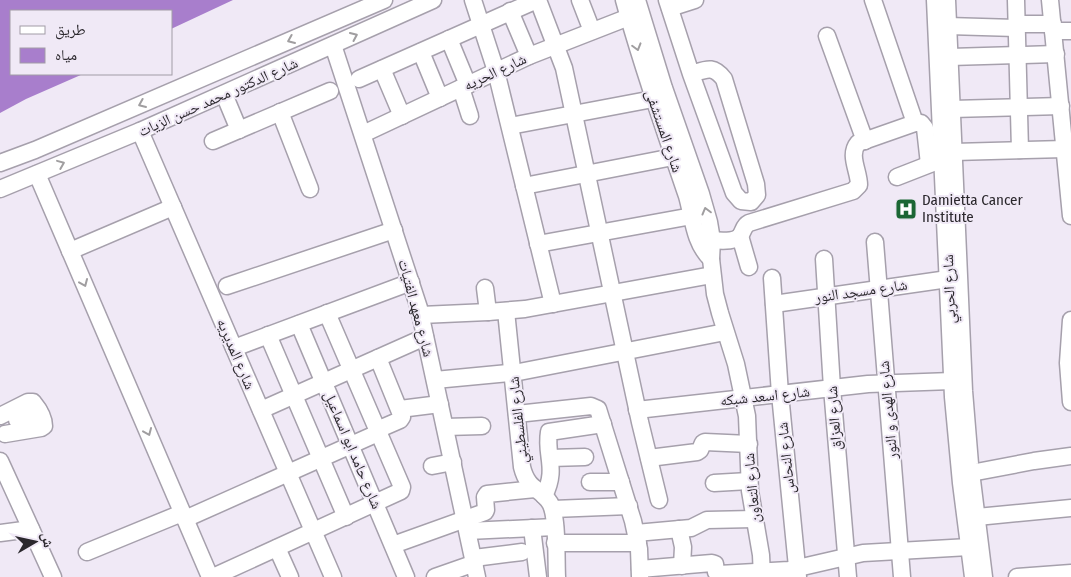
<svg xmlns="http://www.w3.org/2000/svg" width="1071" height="577" font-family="'Fira Sans Condensed','Noto Naskh Arabic',sans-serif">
<rect width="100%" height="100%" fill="#f0e9f6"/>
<!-- water -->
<polygon fill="#a87ecc" points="0,0 233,0 171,29 171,11 11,11 11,74 83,74 26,99 0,113"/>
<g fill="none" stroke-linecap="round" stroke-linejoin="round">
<!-- minor casing -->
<g stroke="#a6a0ac" stroke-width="19">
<g id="minor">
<polyline points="473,0 496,71 553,304"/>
<polyline points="538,0 564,68 640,422 659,500"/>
<polyline points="580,0 592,31"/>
<path d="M624,0C642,67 665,131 687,196C693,217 694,243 711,259"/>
<polyline points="637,0 664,88 701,194 709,222 712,240 711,259 715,294 720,313 736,364 747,416 750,491 761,555 762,577"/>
<path d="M667,0L691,74L734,193L741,201L751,202L757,195L756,184L724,79C713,65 707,69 691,74"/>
<polyline points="873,0 915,123"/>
<polyline points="935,0 953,397 961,483 973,577"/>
<polyline points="947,0 964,391 970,464 984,577"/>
<polyline points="1016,0 1020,150"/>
<polyline points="1050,0 1071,216"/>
<polyline points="670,8 695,0"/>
<polyline points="510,11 529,56"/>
<polyline points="1016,24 1053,24"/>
<polyline points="948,26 1016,28"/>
<polyline points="1053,31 1071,31"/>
<polyline points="827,36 865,141"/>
<polyline points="449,39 468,85"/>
<polyline points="333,45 419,308 477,577"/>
<polyline points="421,52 440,98"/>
<polyline points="950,57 1056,54"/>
<polyline points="382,69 402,116"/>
<polyline points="359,79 537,0"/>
<polyline points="461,88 470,116"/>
<polyline points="224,94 239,130"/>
<polyline points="952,109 1061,106"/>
<polyline points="280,112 310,189"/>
<polyline points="510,126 653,99"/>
<polyline points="140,131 333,577"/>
<polyline points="363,134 529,56 629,17"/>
<polyline points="213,141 330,91"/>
<polyline points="954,152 1065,149"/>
<polyline points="0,163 35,150 384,0"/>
<polyline points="37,174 210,577"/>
<polyline points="897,177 938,161"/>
<polyline points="524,186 673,157"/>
<polyline points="0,189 140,131 433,0"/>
<polyline points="740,236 749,267"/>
<path d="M712,240C720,241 735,242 740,236C744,231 743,226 749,223L853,191L859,185C859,171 848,155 858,143L915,123H921L925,128L929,164"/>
<polyline points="875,242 902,577"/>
<polyline points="538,244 692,216"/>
<polyline points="70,251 173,207"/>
<polyline points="824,259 832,388 848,577"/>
<polyline points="772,278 780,394 798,577"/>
<polyline points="227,286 394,230"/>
<polyline points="485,288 488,312"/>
<polyline points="774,304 948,279"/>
<path d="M506,311L522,467C528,491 540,487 550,503C558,516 556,560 557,577"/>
<polyline points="421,315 488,312 525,309 712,275"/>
<polyline points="1071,320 1068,363 1071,402"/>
<polyline points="299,324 406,577"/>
<polyline points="268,335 346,517"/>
<polyline points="234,348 411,282"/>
<polyline points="435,380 519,372 725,332"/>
<polyline points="400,409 440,404"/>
<polyline points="261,410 425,337"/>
<polyline points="637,410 868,384 952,381"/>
<polyline points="517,414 591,406 598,409 633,521 639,549 640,577"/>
<path d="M0,416L28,402H33C38,408 44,418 44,426L41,428L5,434"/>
<polyline points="17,420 39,411"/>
<polyline points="445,427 482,426"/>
<polyline points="377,430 400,420 402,417 378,358"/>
<polyline points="550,458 585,457"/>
<polyline points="649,458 697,452 700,450 703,443 705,442 749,444"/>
<polyline points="0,461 53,577"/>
<polyline points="432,466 453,462"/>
<polyline points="971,473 1034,461 1071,456"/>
<polyline points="590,482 621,482"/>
<polyline points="714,483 749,481"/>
<path d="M544,496C558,468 545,456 549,432L603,424"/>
<polyline points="553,509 629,506"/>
<polyline points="977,517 1071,508"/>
<polyline points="185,519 378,433"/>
<polyline points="532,528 538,577"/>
<polyline points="679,529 683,547 682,566"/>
<polyline points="468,531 555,527"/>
<polyline points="0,533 31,529"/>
<polyline points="636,533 691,528 707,520 754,519"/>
<polyline points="555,543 638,543"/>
<polyline points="393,545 485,512 486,510 485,497 487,494 535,489"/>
<polyline points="277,548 290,577"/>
<polyline points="87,552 182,513"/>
<polyline points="474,558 522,552"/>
<polyline points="640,569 712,563 715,564 716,572 719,574 789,570 863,553 969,547"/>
<polyline points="213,577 401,491 402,487 327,313"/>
<polyline points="435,577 475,563"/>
<polyline points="1017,577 1071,573"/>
</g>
</g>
<!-- minor -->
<use href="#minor" stroke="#fff" stroke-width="16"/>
</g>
<!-- one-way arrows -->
<defs><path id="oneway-chevron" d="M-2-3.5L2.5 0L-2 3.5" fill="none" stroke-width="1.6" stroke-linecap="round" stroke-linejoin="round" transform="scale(1.25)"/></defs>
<g stroke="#a09ea0">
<use href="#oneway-chevron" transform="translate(354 36) rotate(-24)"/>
<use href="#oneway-chevron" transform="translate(291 40) rotate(157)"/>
<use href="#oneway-chevron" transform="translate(637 47) rotate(74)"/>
<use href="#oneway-chevron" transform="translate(142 104) rotate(157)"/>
<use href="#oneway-chevron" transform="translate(61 164) rotate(-22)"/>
<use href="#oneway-chevron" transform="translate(706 211) rotate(-105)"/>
<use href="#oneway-chevron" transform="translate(84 283) rotate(67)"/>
<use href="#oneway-chevron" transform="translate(148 432) rotate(67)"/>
</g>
<!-- icons -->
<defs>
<g id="hospital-square" transform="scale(1.125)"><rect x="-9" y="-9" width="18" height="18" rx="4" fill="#1b6634" stroke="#f0e9f6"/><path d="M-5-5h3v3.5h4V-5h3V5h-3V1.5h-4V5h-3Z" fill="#fff"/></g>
</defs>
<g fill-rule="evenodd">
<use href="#hospital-square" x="906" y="209"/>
</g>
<g text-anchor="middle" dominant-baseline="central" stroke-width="4" stroke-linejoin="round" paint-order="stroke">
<!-- street labels -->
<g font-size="15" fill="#2b282d" stroke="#f0e9f6">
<text transform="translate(495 72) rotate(-25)">شارع الحريه</text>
<text transform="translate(218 97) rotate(-24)">شارع الدكتور محمد حسن الزيات</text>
<text transform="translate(664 131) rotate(71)">شارع المستشفى</text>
<text transform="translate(949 289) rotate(-92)">شارع الحربي</text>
<text transform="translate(861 291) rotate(-8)">شارع مسجد النور</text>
<text transform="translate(416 308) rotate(75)">شارع معهد الفتيات</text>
<text transform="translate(236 354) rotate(67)">شارع المديريه</text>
<text transform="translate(765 396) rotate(-6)">شارع اسعد شبكه</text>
<text transform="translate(888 410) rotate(-95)">شارع الهدى و النور</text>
<text transform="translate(834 418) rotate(-94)">شارع العزاق</text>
<text transform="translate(518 420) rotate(-96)">شارع الفلسطيني</text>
<text transform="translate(353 450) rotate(67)">شارع حامد ابو اسماعيل</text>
<text transform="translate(786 458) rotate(-96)">شارع النحاس</text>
<text transform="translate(752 488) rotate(-95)">شارع التعاون</text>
</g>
<!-- poi labels -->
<g font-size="15" fill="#2b282d" stroke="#f0e9f6" text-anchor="start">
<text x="922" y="200">Damietta Cancer<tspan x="922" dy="17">Institute</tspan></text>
</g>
</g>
<!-- legend -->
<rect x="10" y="10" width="162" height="65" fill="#f0e9f6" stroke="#a19ca6"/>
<rect x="20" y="26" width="25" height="8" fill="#ffffff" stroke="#a19ca6"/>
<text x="55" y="35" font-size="15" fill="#2b282d">طريق</text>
<rect x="20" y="48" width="25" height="15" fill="#a87ecc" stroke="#a19ca6"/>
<text x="55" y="60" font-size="15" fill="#2b282d">مياه</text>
<!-- north arrow -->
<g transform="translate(35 542) rotate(81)" stroke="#f0e9f6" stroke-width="4" paint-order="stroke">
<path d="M0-4L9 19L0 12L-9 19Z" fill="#2b282d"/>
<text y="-8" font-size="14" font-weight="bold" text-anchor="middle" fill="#2b282d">ش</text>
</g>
</svg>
